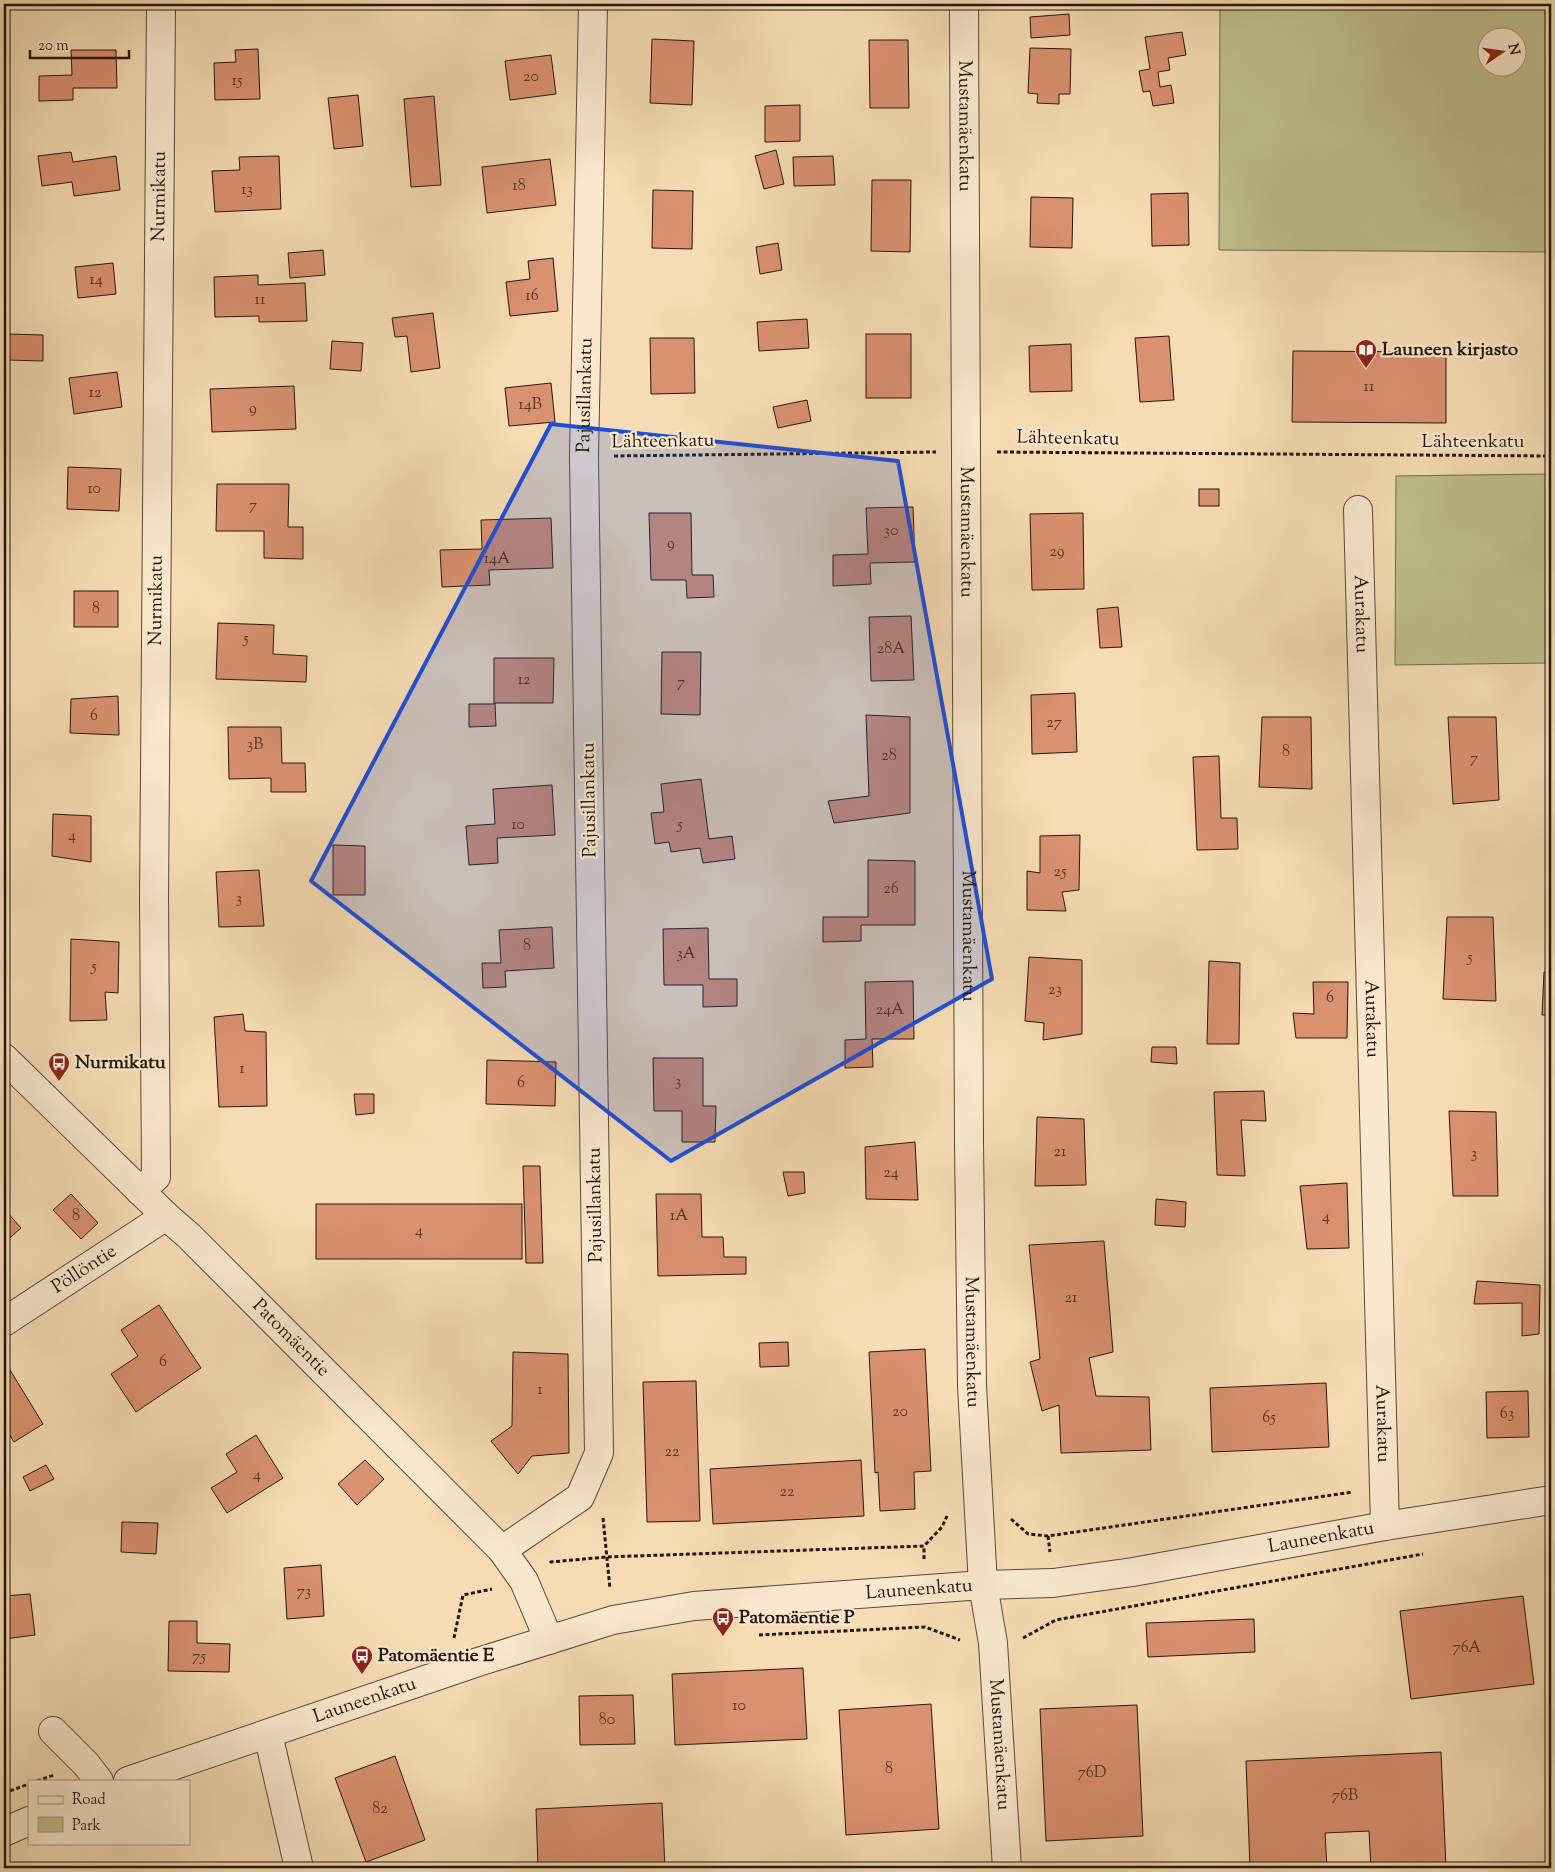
<svg xmlns="http://www.w3.org/2000/svg" width="1555" height="1872" font-family="'Sorts Mill Goudy',serif">
<rect width="100%" height="100%" fill="#f6dcb4"/>
<filter id="stains"><feTurbulence type="fractalNoise" baseFrequency=".004" numOctaves="4"/><feColorMatrix values="0 0 0 0 .2 0 0 0 0 .09 0 0 0 0 .02 0 0 0 .5 -.17"/></filter>
<radialGradient id="worn" r=".72"><stop offset=".6" stop-color="#630" stop-opacity="0"/><stop offset="1" stop-color="#630" stop-opacity=".3"/></radialGradient>
<!-- green -->
<g fill="#bec08c" stroke="#726a4d" fill-rule="evenodd">
<path d="M1220,4H1545L1548,252L1219,250ZM1488,38H1518V68H1488Z"/>
<polygon points="1546,474 1546,663 1395,665 1396,476"/>
</g>
<!-- building -->
<g fill="#da916f" stroke="#25150e">
<polygon points="1069,14 1070,35 1031,38 1030,17"/>
<polygon points="1182,32 1186,55 1168,58 1170,70 1158,72 1160,87 1171,85 1174,103 1153,106 1150,91 1143,92 1139,71 1150,69 1145,37"/>
<polygon points="652,39 694,41 692,105 650,103"/>
<polygon points="869,40 908,40 909,108 870,108"/>
<polygon points="1030,48 1071,49 1070,94 1059,94 1059,104 1037,103 1038,94 1028,93"/>
<polygon points="258,49 260,99 215,100 214,63 236,62 235,50"/>
<polygon points="71,50 116,50 117,88 73,88 73,100 39,101 39,76 72,75"/>
<polygon points="551,55 556,94 510,100 505,61"/>
<polygon points="358,95 363,146 334,149 328,98"/>
<polygon points="434,96 441,185 411,187 404,99"/>
<polygon points="800,105 800,141 765,142 765,106"/>
<polygon points="776,150 784,184 764,189 755,156"/>
<polygon points="71,152 73,162 116,156 120,190 74,196 72,182 42,186 38,156"/>
<polygon points="279,156 281,209 215,212 212,171 240,170 239,157"/>
<polygon points="833,156 835,185 794,186 793,157"/>
<polygon points="550,159 556,205 487,213 482,167"/>
<polygon points="872,180 911,180 910,252 871,251"/>
<polygon points="653,190 693,191 692,249 652,248"/>
<polygon points="1188,193 1189,245 1152,246 1151,194"/>
<polygon points="1031,197 1073,198 1072,248 1030,247"/>
<polygon points="778,243 782,270 760,274 756,247"/>
<polygon points="323,250 325,275 290,278 288,253"/>
<polygon points="553,258 558,311 510,316 506,282 530,279 528,261"/>
<polygon points="113,263 116,294 78,298 75,267"/>
<polygon points="258,275 258,285 305,283 307,321 259,322 259,316 215,317 214,277"/>
<polygon points="433,313 440,368 411,372 407,336 395,337 392,318"/>
<polygon points="807,319 809,348 759,351 757,322"/>
<polygon points="9,334 43,335 43,361 8,360"/>
<rect x="866" y="334" width="45" height="64"/>
<polygon points="1169,336 1174,400 1140,402 1135,338"/>
<polygon points="650,338 694,338 695,393 651,394"/>
<polygon points="332,341 363,343 361,371 330,369"/>
<polygon points="1071,344 1072,391 1030,392 1029,346"/>
<polygon points="1293,351 1446,352 1446,423 1292,422"/>
<polygon points="117,372 122,407 74,414 69,378"/>
<polygon points="551,383 555,422 509,426 505,388"/>
<polygon points="294,386 296,429 212,432 210,389"/>
<polygon points="807,400 811,421 778,428 773,407"/>
<polygon points="68,467 121,469 119,511 67,509"/>
<polygon points="217,484 289,484 288,527 303,527 303,559 264,558 264,531 216,531"/>
<rect x="1199" y="489" width="20" height="17"/>
<polygon points="913,507 915,562 870,563 871,584 833,586 833,555 868,554 866,508"/>
<polygon points="649,513 691,513 692,575 713,575 714,597 687,598 686,580 651,580"/>
<polygon points="1083,513 1084,589 1032,590 1030,514"/>
<polygon points="551,518 553,568 489,570 490,585 442,587 440,550 482,549 481,520"/>
<rect x="74" y="591" width="44" height="36"/>
<polygon points="1118,607 1122,647 1100,648 1097,609"/>
<polygon points="911,616 914,680 871,681 869,617"/>
<polygon points="218,623 274,625 273,654 307,656 306,682 216,679"/>
<polygon points="662,652 701,652 700,715 661,714"/>
<polygon points="494,658 554,658 553,703 495,703 496,726 469,727 469,704 494,704"/>
<polygon points="1075,693 1077,752 1032,754 1031,695"/>
<polygon points="118,696 119,735 70,733 71,699"/>
<polygon points="866,715 910,717 910,813 834,823 828,801 869,796"/>
<polygon points="1262,717 1311,717 1312,789 1259,787"/>
<polygon points="1448,717 1496,717 1499,800 1453,804"/>
<polygon points="228,727 281,727 282,763 305,763 306,792 271,792 271,778 229,779"/>
<polygon points="1219,756 1221,818 1237,818 1238,849 1197,850 1193,757"/>
<polygon points="701,779 709,839 732,836 735,859 703,863 700,848 671,852 669,842 655,844 651,813 664,812 661,784"/>
<polygon points="552,785 555,835 497,838 498,863 469,865 466,826 495,824 493,789"/>
<polygon points="53,814 91,816 91,862 52,856"/>
<polygon points="1080,835 1079,890 1062,892 1066,911 1027,910 1027,871 1040,873 1040,836"/>
<polygon points="333,845 365,846 365,895 333,895"/>
<polygon points="868,860 915,861 915,925 861,925 861,941 823,942 823,917 868,917"/>
<polygon points="259,870 264,926 219,927 216,872"/>
<polygon points="1447,917 1493,917 1496,1001 1443,999"/>
<polygon points="552,927 554,968 505,971 506,987 483,988 482,963 501,963 499,930"/>
<polygon points="708,928 709,979 737,979 737,1006 703,1007 703,985 664,985 663,929"/>
<polygon points="71,939 119,942 118,993 105,992 107,1020 70,1021"/>
<polygon points="1029,957 1082,960 1082,1034 1043,1040 1044,1023 1025,1021"/>
<polygon points="1209,961 1240,963 1239,1044 1207,1044"/>
<polygon points="1544,972 1551,973 1551,1015 1542,1015"/>
<polygon points="913,981 914,1039 872,1039 873,1067 845,1068 845,1040 866,1039 865,982"/>
<polygon points="1313,982 1348,982 1347,1038 1296,1038 1293,1013 1314,1014"/>
<polygon points="243,1014 245,1031 266,1032 267,1106 219,1107 214,1017"/>
<polygon points="1152,1047 1176,1047 1177,1064 1151,1062"/>
<polygon points="653,1058 703,1058 703,1106 716,1106 715,1142 682,1142 682,1111 654,1111"/>
<polygon points="487,1060 556,1062 555,1106 486,1104"/>
<polygon points="1264,1091 1266,1121 1241,1120 1245,1176 1217,1175 1214,1092"/>
<polygon points="354,1094 374,1094 374,1113 356,1115"/>
<polygon points="1449,1111 1496,1112 1498,1196 1453,1196"/>
<polygon points="1037,1117 1084,1119 1086,1185 1035,1186"/>
<polygon points="915,1142 918,1200 866,1199 865,1147"/>
<polygon points="523,1166 540,1166 543,1263 526,1263"/>
<polygon points="783,1172 804,1172 805,1193 788,1196"/>
<polygon points="1347,1183 1349,1248 1307,1249 1300,1186"/>
<polygon points="71,1194 98,1223 81,1239 53,1210"/>
<polygon points="656,1194 701,1194 702,1237 723,1237 724,1257 746,1257 746,1274 658,1276"/>
<polygon points="1156,1199 1186,1202 1185,1227 1155,1225"/>
<rect x="316" y="1204" width="206" height="55"/>
<polygon points="7,1212 21,1228 4,1243 4,1214"/>
<polygon points="1104,1241 1113,1352 1089,1358 1096,1396 1149,1397 1151,1450 1061,1453 1059,1405 1042,1411 1030,1362 1040,1359 1029,1245"/>
<polygon points="1477,1281 1540,1285 1539,1334 1522,1336 1522,1303 1474,1304"/>
<polygon points="159,1305 201,1368 136,1412 111,1374 138,1356 121,1330"/>
<polygon points="788,1342 789,1366 760,1367 759,1343"/>
<polygon points="925,1349 931,1471 914,1472 915,1509 880,1511 878,1472 875,1473 869,1352"/>
<polygon points="513,1352 568,1354 569,1453 532,1456 518,1474 491,1441 512,1426"/>
<polygon points="10,1370 43,1424 14,1442 4,1426 4,1374"/>
<polygon points="696,1381 700,1521 647,1522 643,1382"/>
<polygon points="1326,1383 1329,1447 1212,1452 1210,1388"/>
<polygon points="1528,1391 1529,1437 1487,1438 1486,1392"/>
<polygon points="256,1435 283,1478 227,1513 211,1488 237,1472 226,1454"/>
<polygon points="365,1460 384,1479 357,1505 338,1484"/>
<polygon points="861,1460 864,1516 713,1524 710,1469"/>
<polygon points="46,1465 54,1479 30,1491 23,1477"/>
<polygon points="122,1522 158,1523 156,1554 121,1552"/>
<polygon points="321,1565 324,1616 287,1619 284,1568"/>
<polygon points="30,1594 35,1635 4,1639 4,1596"/>
<polygon points="1523,1596 1534,1684 1411,1699 1400,1611"/>
<polygon points="1254,1619 1255,1652 1148,1657 1146,1623"/>
<polygon points="169,1621 197,1621 197,1643 230,1644 229,1672 168,1671"/>
<polygon points="803,1668 807,1739 675,1745 672,1674"/>
<polygon points="633,1695 635,1744 580,1745 579,1696"/>
<polygon points="931,1704 939,1829 846,1835 839,1710"/>
<polygon points="1137,1705 1143,1836 1046,1841 1040,1709"/>
<polygon points="1441,1752 1446,1868 1371,1868 1369,1831 1325,1833 1327,1868 1250,1868 1246,1761"/>
<polygon points="395,1756 425,1840 366,1862 335,1778"/>
<polygon points="662,1803 665,1868 538,1868 536,1809"/>
</g>
<g fill="none" stroke-linecap="round" stroke-linejoin="round">
<!-- minor casing -->
<g stroke="#594738" stroke-width="30">
<g id="minor">
<path id="s1" d="M964,4L969,1142L972,1386L983,1585L993,1643L1007,1868"/>
<path id="s2" d="M1358,510L1385,1526"/>
<path id="s3" d="M4,1058L166,1216L189,1236L502,1550L524,1581L549,1640"/>
<path id="s4" d="M140,1191L156,1177L154,897L161,4"/>
<path id="s5" d="M4,1322L166,1216"/>
<path id="s6" d="M502,1550L580,1497L599,1453L584,457L593,4"/>
<polyline points="53,1731 86,1764 99,1781"/>
<polyline points="268,1734 299,1868"/>
<path id="s7" d="M128,1781L478,1662L613,1620L694,1606L983,1585L1053,1583L1133,1572L1385,1526L1551,1500"/>
<polyline points="4,1832 29,1821"/>
</g>
</g>
<!-- path -->
<g stroke="#25150e" stroke-width="3" stroke-dasharray="4 2.5" stroke-linecap="butt">
<polyline points="997,452 1551,456"/>
<polyline points="614,456 936,452"/>
<polyline points="603,1518 610,1589"/>
<polyline points="1011,1519 1028,1534 1048,1536 1353,1492"/>
<polyline points="1048,1536 1050,1552"/>
<polyline points="924,1559 924,1546"/>
<polyline points="550,1561 551,1562 606,1557 924,1546 942,1527 947,1516"/>
<polyline points="759,1635 925,1627 960,1640"/>
<polyline points="454,1638 463,1595 492,1589"/>
<polyline points="1023,1638 1056,1620 1423,1554"/>
<polyline points="37,1781 54,1775"/>
<polyline points="4,1793 29,1784"/>
<polyline points="4,1868 14,1863"/>
</g>
<!-- minor -->
<use href="#minor" stroke="#f9e8ce" stroke-width="28"/>
</g>
<!-- marked area -->
<path fill="#1d4ed8" fill-opacity="0.2" stroke="#1d4ed8" stroke-width="4" stroke-linejoin="round" d="M551,424L898,461L992,979L671,1161L311,881Z"/>
<!-- icons -->
<defs>
<g id="library-pin" transform="scale(1.125)"><path d="M0 17L-7.5 6A9.5 9.5 0 1 1 7.5 6Z" fill="#8f2418" stroke="#f9e8ce"/><path d="M-6-4Q-3-5.5-.7-3.5V5Q-3 3-6 4ZM6-4Q3-5.5 .7-3.5V5Q3 3 6 4Z" fill="#fff"/></g>
<g id="bus-pin" transform="scale(1.125)"><path d="M0 17L-7.5 6A9.5 9.5 0 1 1 7.5 6Z" fill="#8f2418" stroke="#f9e8ce"/><path d="M-5-6H5V4H4V6H2V4H-2V6H-4V4H-5ZM-3.5-4V0h7V-4ZM-3.5 1.2v1.5H-2V1.2ZM2 1.2v1.5H3.5V1.2Z" fill="#fff"/></g>
</defs>
<g fill-rule="evenodd">
<use href="#library-pin" x="1366" y="350"/>
<use href="#bus-pin" x="59" y="1063"/>
<use href="#bus-pin" x="723" y="1618"/>
<use href="#bus-pin" x="362" y="1656"/>
</g>
<g text-anchor="middle" dominant-baseline="central" stroke-width="4.5" stroke-linejoin="round" paint-order="stroke">
<!-- number labels -->
<g font-size="16" fill="#523426">
<text x="531" y="77">20</text>
<text x="237" y="81">15</text>
<text x="519" y="186">18</text>
<text x="247" y="190">13</text>
<text x="96" y="280">14</text>
<text x="532" y="296">16</text>
<text x="260" y="300">11</text>
<text x="1369" y="387">11</text>
<text x="95" y="393">12</text>
<text x="530" y="405">14B</text>
<text x="253" y="409">9</text>
<text x="94" y="489">10</text>
<text x="253" y="506">7</text>
<text x="891" y="531">30</text>
<text x="671" y="544">9</text>
<text x="1057" y="552">29</text>
<text x="497" y="559">14A</text>
<text x="96" y="609">8</text>
<text x="246" y="639">5</text>
<text x="891" y="649">28A</text>
<text x="524" y="680">12</text>
<text x="681" y="683">7</text>
<text x="94" y="716">6</text>
<text x="1054" y="723">27</text>
<text x="255" y="745">3B</text>
<text x="1286" y="752">8</text>
<text x="889" y="756">28</text>
<text x="1474" y="759">7</text>
<text x="518" y="825">10</text>
<text x="680" y="825">5</text>
<text x="72" y="836">4</text>
<text x="1060" y="872">25</text>
<text x="891" y="889">26</text>
<text x="239" y="899">3</text>
<text x="527" y="946">8</text>
<text x="686" y="954">3A</text>
<text x="1470" y="958">5</text>
<text x="94" y="967">5</text>
<text x="1055" y="990">23</text>
<text x="1330" y="998">6</text>
<text x="890" y="1010">24A</text>
<text x="242" y="1069">1</text>
<text x="678" y="1082">3</text>
<text x="521" y="1083">6</text>
<text x="1060" y="1152">21</text>
<text x="1474" y="1154">3</text>
<text x="891" y="1173">24</text>
<text x="76" y="1216">8</text>
<text x="679" y="1216">1A</text>
<text x="1326" y="1217">4</text>
<text x="419" y="1231">4</text>
<text x="1071" y="1298">21</text>
<text x="163" y="1362">6</text>
<text x="540" y="1390">1</text>
<text x="900" y="1412">20</text>
<text x="1507" y="1414">63</text>
<text x="1269" y="1418">65</text>
<text x="672" y="1452">22</text>
<text x="257" y="1475">4</text>
<text x="787" y="1492">22</text>
<text x="304" y="1592">73</text>
<text x="1467" y="1648">76A</text>
<text x="199" y="1657">75</text>
<text x="739" y="1706">10</text>
<text x="607" y="1720">80</text>
<text x="889" y="1769">8</text>
<text x="1092" y="1773">76D</text>
<text x="1345" y="1796">76B</text>
<text x="380" y="1809">82</text>
</g>
<!-- street labels -->
<g font-size="19" fill="#25150e" stroke="#f9e8ce">
<text stroke="none"><textPath href="#s1" startOffset="122">Mustamäenkatu</textPath></text>
<text stroke="none"><textPath href="#s4" startOffset="1002">Nurmikatu</textPath></text>
<text stroke="none"><textPath href="#s6" startOffset="1200">Pajusillankatu</textPath></text>
<text transform="translate(1068 439) rotate(1)">Lähteenkatu</text>
<text transform="translate(663 442) rotate(-1)">Lähteenkatu</text>
<text x="1473" y="442">Lähteenkatu</text>
<text stroke="none"><textPath href="#s1" startOffset="528">Mustamäenkatu</textPath></text>
<text stroke="none"><textPath href="#s4" startOffset="598">Nurmikatu</textPath></text>
<text stroke="none"><textPath href="#s2" startOffset="104">Aurakatu</textPath></text>
<text transform="translate(590 800) rotate(-91)">Pajusillankatu</text>
<text stroke="none"><textPath href="#s1" startOffset="932">Mustamäenkatu</textPath></text>
<text stroke="none"><textPath href="#s2" startOffset="509">Aurakatu</textPath></text>
<text transform="translate(596 1205) rotate(-91)">Pajusillankatu</text>
<text stroke="none"><textPath href="#s5" startOffset="96">Pöllöntie</textPath></text>
<text stroke="none"><textPath href="#s3" startOffset="401">Patomäentie</textPath></text>
<text stroke="none"><textPath href="#s1" startOffset="1338">Mustamäenkatu</textPath></text>
<text stroke="none"><textPath href="#s2" startOffset="914">Aurakatu</textPath></text>
<text stroke="none"><textPath href="#s7" startOffset="1225">Launeenkatu</textPath></text>
<text stroke="none"><textPath href="#s7" startOffset="819">Launeenkatu</textPath></text>
<text stroke="none"><textPath href="#s7" startOffset="250">Launeenkatu</textPath></text>
<text stroke="none"><textPath href="#s1" startOffset="1742">Mustamäenkatu</textPath></text>
</g>
<!-- poi labels -->
<g font-size="19" font-weight="bold" fill="#25150e" stroke="#f9e8ce" text-anchor="start">
<text x="1382" y="350">Launeen kirjasto</text>
<text x="75" y="1063">Nurmikatu</text>
<text x="739" y="1618">Patomäentie P</text>
<text x="378" y="1656">Patomäentie E</text>
</g>
</g>
<!-- margin -->
<rect width="1555" height="1872" fill="none" stroke="#f6dcb4" stroke-width="20"/>
<rect x="5" y="5" width="1545" height="1862" fill="none" stroke="#25150e" stroke-width="2.5"/>
<rect x="10" y="10" width="1535" height="1852" fill="none" stroke="#25150e"/>
<!-- legend -->
<rect x="28" y="1780" width="162" height="65" fill="#f9e8ce" stroke="#a49481"/>
<rect x="38" y="1796" width="25" height="8" fill="#f9e8ce" stroke="#a49481"/>
<text x="72" y="1804" font-size="15" fill="#25150e">Road</text>
<rect x="38" y="1817" width="25" height="15" fill="#bec08c" stroke="#a49481"/>
<text x="72" y="1830" font-size="15" fill="#25150e">Park</text>
<!-- north arrow -->
<g transform="translate(1502 52) rotate(77)"><circle r="24" fill="#f9e8ce" stroke="#a49481"/>
<path d="M0-4L9 19L0 12L-9 19Z" fill="#8f2418"/>
<text y="-8" font-size="14" font-weight="bold" text-anchor="middle" fill="#25150e">N</text>
</g>
<!-- scale -->
<path d="M30 50v8h99v-8" fill="none" stroke="#25150e" stroke-width="2.5"/>
<text x="38" y="50" font-size="15" fill="#25150e" stroke="#f9e8ce" stroke-width="4" paint-order="stroke">20 m</text>
<rect width="100%" height="100%" filter="url(#stains)"/>
<rect width="100%" height="100%" fill="url(#worn)"/>
</svg>
